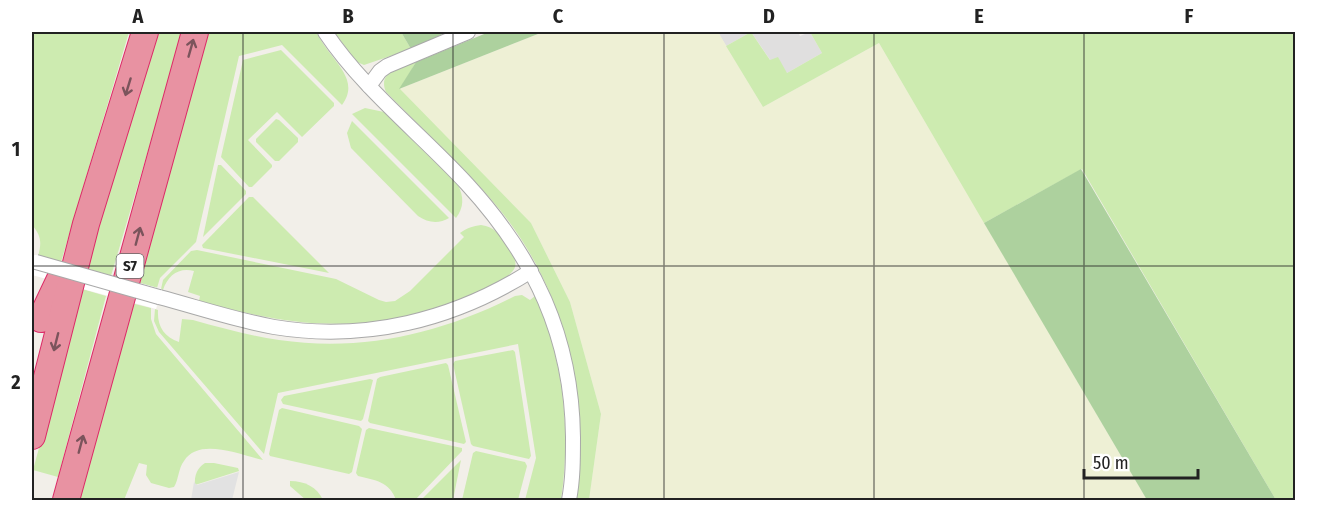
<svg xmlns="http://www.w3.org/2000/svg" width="1327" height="532" font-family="'Fira Sans Condensed',sans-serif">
<rect width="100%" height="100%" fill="#f2efe9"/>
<!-- residential -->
<polygon fill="#e0dfdf" points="718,32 798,32 800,36 810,32 822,53 787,73 771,61 751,32 726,46"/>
<!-- farmland -->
<polygon fill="#eef0d5" points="543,32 718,32 763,107 879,43 1147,500 589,500 601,414 570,302 531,223 399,89"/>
<!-- grass -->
<g fill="#cdebb0">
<path d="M32,32H129L61,262L38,256C42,243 41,235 32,225Z"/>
<polygon points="156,32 183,32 111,276 87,269"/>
<path d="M208,32H316C321,40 326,49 333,57C344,72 356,86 342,105L282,45L239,56L196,242L160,278L157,288L137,282Z"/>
<polygon points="334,32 401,32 411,49 364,65 357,62"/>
<polygon points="751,32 770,60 778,57 787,73 822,53 810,32 1295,32 1295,500 1276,500 1082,169 984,223 879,43 763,107 726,46"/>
<polygon points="281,50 334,103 334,106 302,137 277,112 248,140 272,165 272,167 252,187 249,187 221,157 243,60"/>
<path d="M416,62L400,89L531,223L570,302L601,414L589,500H576C591,399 565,290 500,210C466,168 424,131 386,92C377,71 401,68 416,62Z"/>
<path d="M365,108L384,112L458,185C464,197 464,207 456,218L352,114Z"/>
<polygon points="276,119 279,120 298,138 298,142 279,161 275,161 256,142 256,139"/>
<path d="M352,121L449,218C439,224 428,223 418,216L351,148L347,133Z"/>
<polygon points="218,165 221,165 246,191 246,194 203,237"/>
<polygon points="249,197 253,197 329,273 203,248 202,245"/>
<path d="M481,225C495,227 500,235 508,246C512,253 517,259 515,267C509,287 422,314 401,318C324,331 273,321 199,301L200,296L188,292L194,271C179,267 168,275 163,290L161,289L163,280L191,251L197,250L336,279L379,300L386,302L395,301L410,291L464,237L460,233C467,228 473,226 481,225Z"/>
<polygon points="82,289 106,296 58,477 33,470"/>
<path d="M522,295L530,300L535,296L537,299C564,364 571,431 561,500H525L536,458L518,344L278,393L264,454L159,332L154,321L155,309L158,310C157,326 164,337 179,342L182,319L193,320C222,328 250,336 279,340C362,352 440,334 515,296Z"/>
<path d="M131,303L151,308V319L156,334L263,460C240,455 199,437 184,461C178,469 179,479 174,487L169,488L151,483L146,475L147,465L139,463L124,500H79Z"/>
<polygon points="513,350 515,352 531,456 529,459 473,446 471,444 453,364 455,361"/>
<polygon points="446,363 448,365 466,442 464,444 370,423 368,421 377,379 380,377"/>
<polygon points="370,379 373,380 363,419 361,421 283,404 281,400 284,396"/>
<polygon points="282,408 359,426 362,429 352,472 349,474 270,456 269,454 279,410"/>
<path d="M369,428L462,448V451L415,500H396C390,482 375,480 358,476L356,473L366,430Z"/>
<polygon points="476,451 525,462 527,466 518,500 462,500 473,453"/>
<polygon points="461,460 453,500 421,500"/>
<path d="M205,463H214L238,468L239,471L195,485C194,476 197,468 205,463Z"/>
<path d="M290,481C305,481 317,487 323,500H306L290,486Z"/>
</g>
<!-- forest -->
<g fill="#add19e">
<polygon points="401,32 447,32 411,49"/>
<polygon points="489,32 543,32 399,89 416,62"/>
<polygon points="1081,169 1276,500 1147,500 984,223"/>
</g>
<!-- parking -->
<polygon fill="#e2e2e2" points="239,472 232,500 191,500 194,482 197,485"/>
<!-- pier -->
<polygon fill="#fff" points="38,256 162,289 156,309 32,275"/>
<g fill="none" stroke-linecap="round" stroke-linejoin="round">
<!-- minor casing -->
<g stroke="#a9a9a9" stroke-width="16">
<g id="minor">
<path d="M325,32C364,90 420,133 467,184C534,257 572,337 573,437C573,459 573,479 569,500"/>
<polyline points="369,86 380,71 387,66 468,32"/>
<path d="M159,297C197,307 235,320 274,327C365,342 454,320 531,271"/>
</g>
</g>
<!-- motorway casing -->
<g stroke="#dc2a67" stroke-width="28">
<g id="motorway">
<polyline points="41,319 60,279"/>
<polyline points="32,436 86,224 145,32"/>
<polyline points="66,500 195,32"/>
</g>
</g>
<!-- minor -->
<use href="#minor" stroke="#fff" stroke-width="14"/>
<!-- motorway -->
<use href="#motorway" stroke="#e892a2" stroke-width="26"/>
<!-- minor-bridge casing -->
<g stroke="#a9a9a9" stroke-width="16" stroke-linecap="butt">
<polyline id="minor-bridge" points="36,262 159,297"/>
</g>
<!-- minor-bridge -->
<use href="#minor-bridge" stroke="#fff" stroke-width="14"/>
</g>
<!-- one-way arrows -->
<defs><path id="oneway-shaft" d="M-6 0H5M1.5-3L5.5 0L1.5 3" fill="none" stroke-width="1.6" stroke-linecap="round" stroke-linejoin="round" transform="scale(1.5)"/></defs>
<g stroke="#7b545c">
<use href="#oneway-shaft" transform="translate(191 48) rotate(-74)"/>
<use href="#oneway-shaft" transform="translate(128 87) rotate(107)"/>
<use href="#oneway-shaft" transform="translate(138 236) rotate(-75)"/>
<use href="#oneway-shaft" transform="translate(56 342) rotate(104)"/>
<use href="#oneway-shaft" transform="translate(81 444) rotate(-75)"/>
</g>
<!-- grid -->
<path fill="none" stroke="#222" stroke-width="1.5" stroke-opacity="0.55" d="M243,32V500M453,32V500M664,32V500M874,32V500M1084,32V500M32,266H1296"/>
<g text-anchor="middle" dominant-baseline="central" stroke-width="5" stroke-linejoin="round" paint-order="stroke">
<!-- shield labels -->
<rect fill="#fff" stroke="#646464" stroke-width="1.5" x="116.5" y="254" width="27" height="24" rx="4.5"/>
<g font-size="15" font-weight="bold" fill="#222">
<text x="130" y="266">S7</text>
</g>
</g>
<!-- border -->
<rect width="1327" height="532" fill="none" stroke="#ffffff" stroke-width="66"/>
<!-- scale -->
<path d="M1084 469v9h114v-9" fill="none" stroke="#222222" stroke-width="3"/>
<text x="1093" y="469" font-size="18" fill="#222222" stroke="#ffffff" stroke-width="4.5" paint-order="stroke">50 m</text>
<rect x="33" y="33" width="1261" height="466" fill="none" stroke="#222" stroke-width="2"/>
<g font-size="20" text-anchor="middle" font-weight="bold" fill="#222">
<text x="138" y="23">A</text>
<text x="348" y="23">B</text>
<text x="558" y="23">C</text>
<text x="769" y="23">D</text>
<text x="979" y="23">E</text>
<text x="1189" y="23">F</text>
<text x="16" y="156">1</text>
<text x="16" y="389">2</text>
</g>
</svg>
